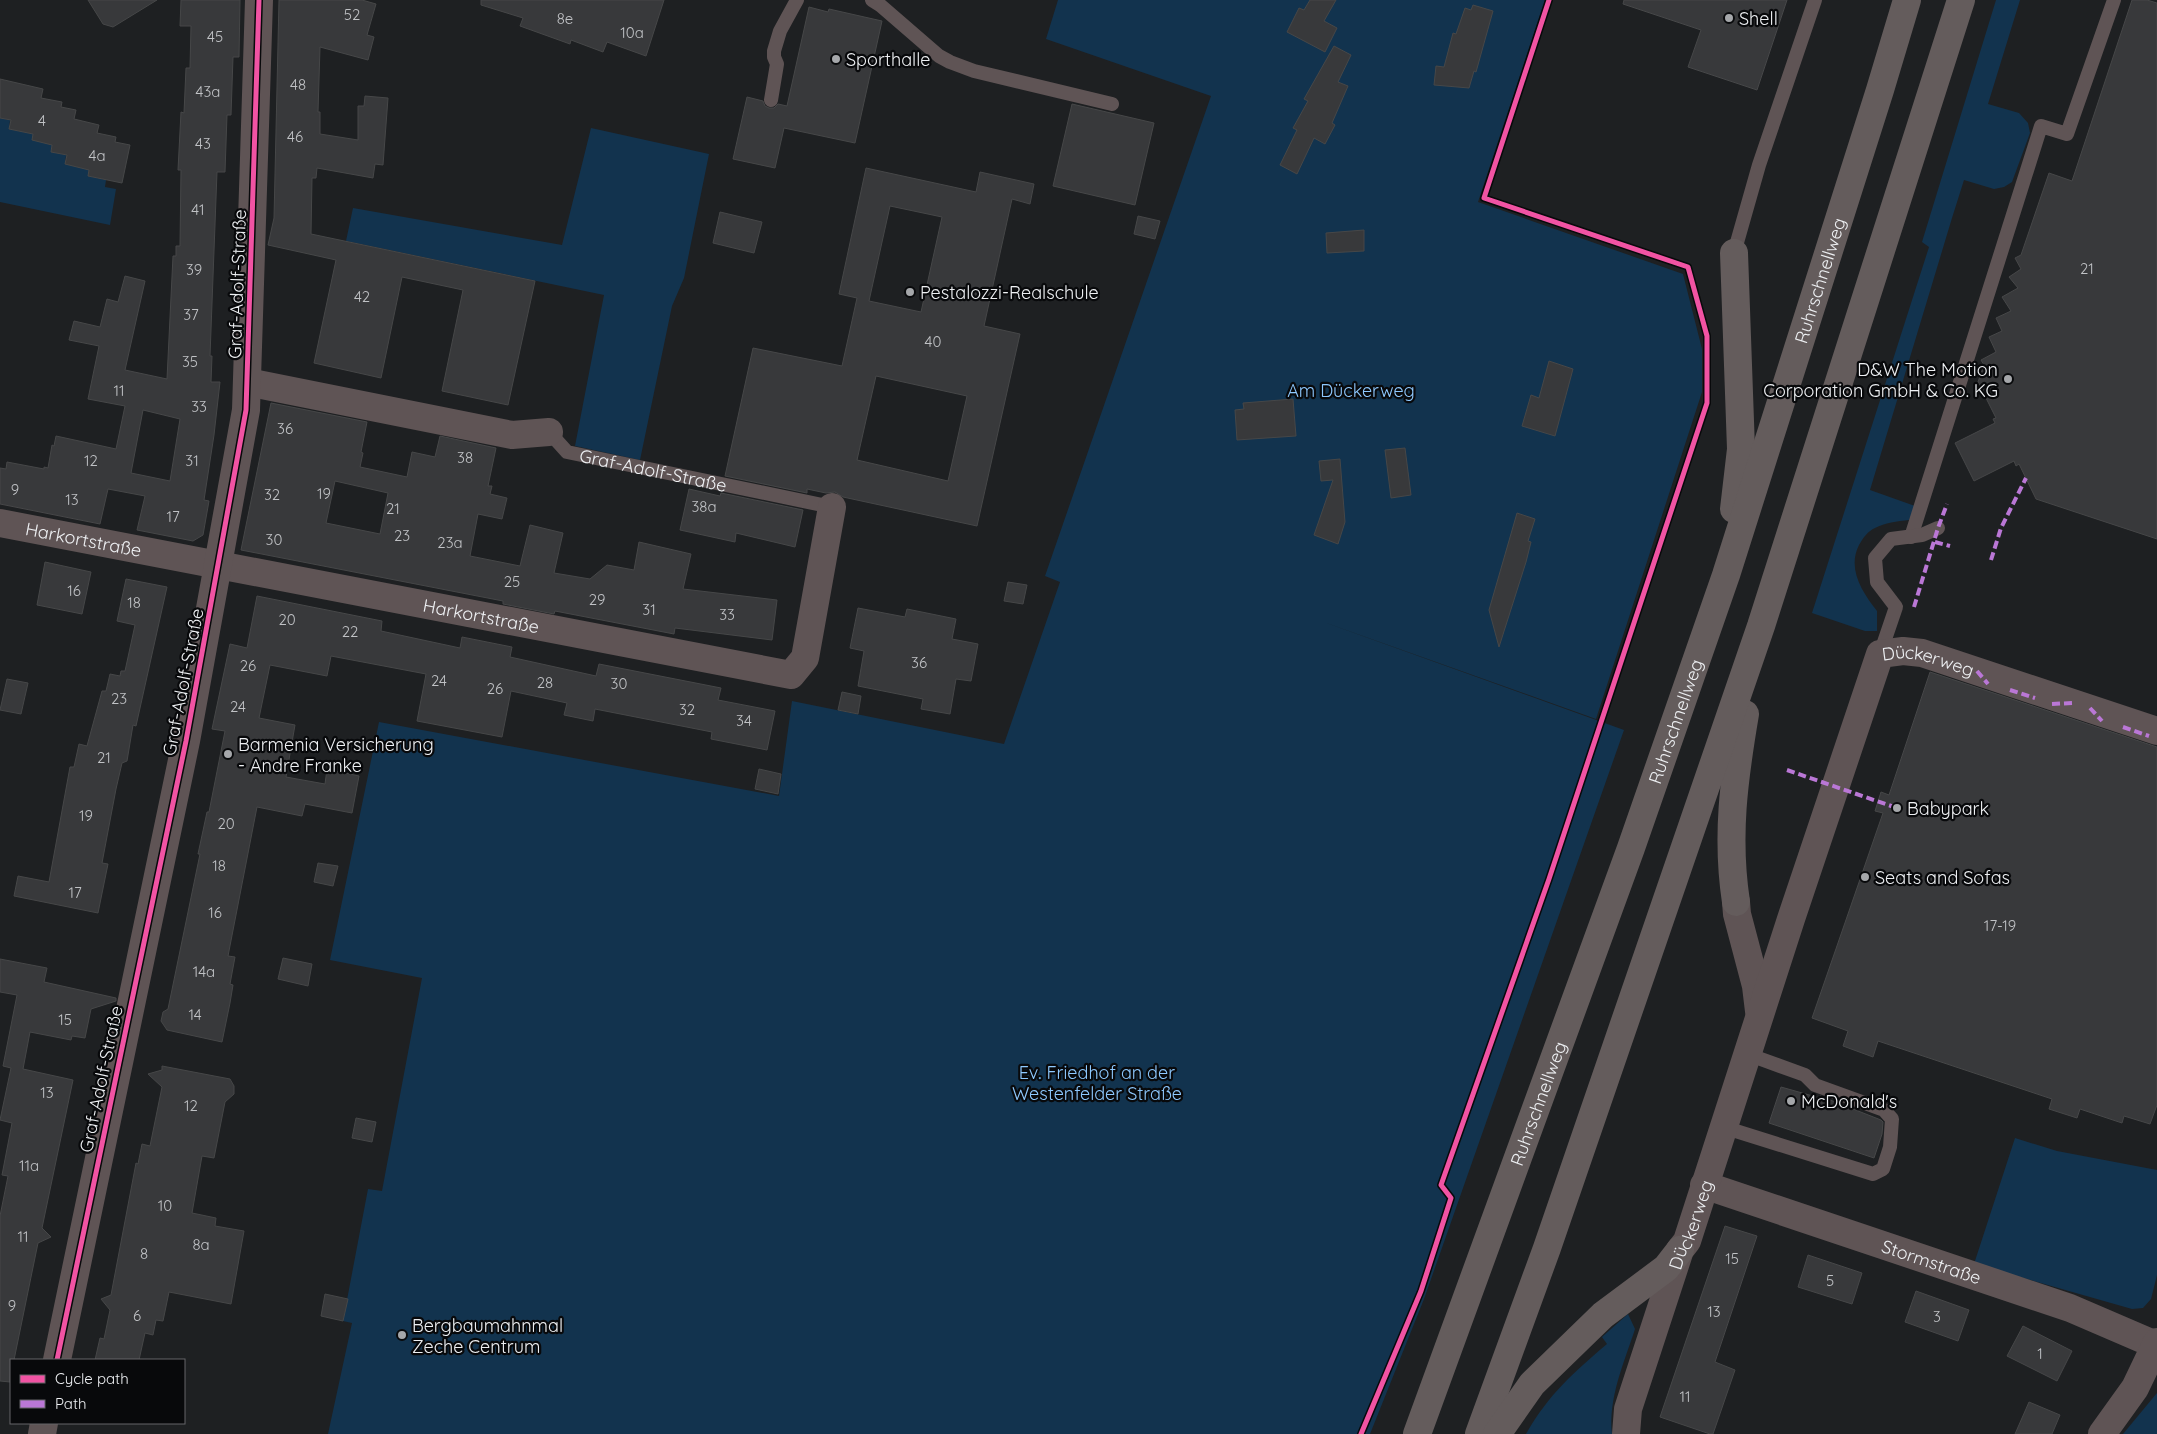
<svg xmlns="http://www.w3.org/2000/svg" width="2157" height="1434" font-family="Quicksand,sans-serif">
<rect width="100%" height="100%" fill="#1e2022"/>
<!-- green -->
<g fill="#12334e">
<polygon points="1058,0 1545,0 1478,202 1683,274 1702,349 1702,392 1596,719 1318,620 1624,730 1424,1299 1370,1434 328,1434 352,1323 343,1321 368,1189 382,1191 422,978 330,960 379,722 779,796 792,701 1004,744 1060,582 1045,576 1211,96 1046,39"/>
<path d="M1996,0H2020L1988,104L2019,113L2028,123L2030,133L2012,182L2004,187L1994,189L1964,180L1952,218L1870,490L1915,506L1909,520C1897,521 1885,523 1875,528C1868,531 1863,538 1859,545C1847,569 1862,592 1877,611V631H1865L1812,613L1929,247L1922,242Z"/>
<polygon points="0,118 10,120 9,129 33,134 32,140 52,145 51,152 66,155 65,164 89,170 88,176 106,180 105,187 116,189 110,225 0,202"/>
<polygon points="591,128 709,154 684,278 672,306 640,460 575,446 604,295 346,241 353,208 562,245"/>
<polygon points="2015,1138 2057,1151 2157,1170 2157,1275 2151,1299 2143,1308 2132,1309 1974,1264"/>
<path d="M1628,1314L1635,1329C1624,1363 1608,1398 1612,1434H1526C1549,1394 1573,1373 1607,1344L1602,1337Z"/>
<polygon points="2157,1393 2157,1434 2123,1434"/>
</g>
<!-- building -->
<g fill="#38393b" stroke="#464748" fill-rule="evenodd">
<polygon points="88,0 157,0 113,27 103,24"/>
<path d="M181,0H240L239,57H233L231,115H227L225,172H217L210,356H212L211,382H220L214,435L204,500L209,501L203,535L193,541L137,530L145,496L108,489L100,524L0,504V468L6,469L7,462L44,469V467L48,468L52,445L54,446L56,436L116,449L125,406L88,399L99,346L69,340L74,321L100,327L107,299L118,302L125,276L145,281L125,370L167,379L173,256H176V246H180L181,170H178L181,112L184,113L186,68H190L191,26H180ZM143,410L180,419L170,481L131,473Z"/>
<polygon points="279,0 362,0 376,4 367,35 374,37 368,60 320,47 318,112 320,112 320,134 358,140 358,106 364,106 365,96 388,98 383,165 375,164 373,178 317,168 316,178 312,178 311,234 535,281 508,405 442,391 463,290 402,277 381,378 314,363 336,260 268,245 274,218"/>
<polygon points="481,0 664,0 646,56 607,42 603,52 571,40 570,44 520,26 523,18 481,5"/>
<polygon points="1310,0 1336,0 1324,21 1337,28 1325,52 1287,32 1299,8 1304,10"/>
<polygon points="1624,0 1787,0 1757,90 1688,67 1701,30 1623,4"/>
<polygon points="2132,0 2147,0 2157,3 2157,539 2036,499 2019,464 2016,466 2014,461 1974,481 1955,443 1995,423 1993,419 1996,418 1978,382 1984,365 1981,360 1996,352 1989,337 2002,331 1996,318 2011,311 2002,297 2018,288 2009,277 2021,269 2015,258 2021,255 2049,173 2072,181"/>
<polygon points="1473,5 1493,11 1476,72 1474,71 1469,88 1434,85 1436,66 1444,67 1453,33 1456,34 1465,8 1471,10"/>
<polygon points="809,7 828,12 829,9 882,21 855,143 784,128 775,168 733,159 747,97 763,101 765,106 769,108 774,108 778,104 787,106"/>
<polygon points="1334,46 1351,55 1338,82 1348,86 1332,123 1335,125 1325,144 1314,138 1297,174 1280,165 1297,130 1293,128 1308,101 1304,99"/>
<polygon points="0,79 43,89 41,98 62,102 61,107 76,110 74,119 99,125 97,133 116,137 115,142 130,145 122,183 88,176 89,170 65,164 67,155 51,152 52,145 32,140 33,134 9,129 11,120 0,118"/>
<polygon points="1072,104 1154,123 1135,205 1053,186"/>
<path d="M866,168L976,192L980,172L1034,184L1030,204L1012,199L984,326L1020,334L977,526L843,497L835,492L826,493L807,489V493L725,476L753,348L842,366L857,298L839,294ZM890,206L942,217L921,312L869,301ZM876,376L967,396L948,481L857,460Z"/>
<polygon points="720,212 762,222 754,253 713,243"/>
<polygon points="1138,216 1160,221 1155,239 1134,234"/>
<polygon points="1364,230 1364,251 1327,253 1326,233"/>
<polygon points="1549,361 1573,369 1555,436 1522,426 1531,395 1539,398"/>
<polygon points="1293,399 1296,436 1237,440 1235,410 1244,409 1243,403"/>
<path d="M271,403L367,422L361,452L363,453L360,467L407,477L412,452L435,457L440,436L496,448L488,486H492L490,494L507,498L502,519L478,514L470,556L520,566L530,525L563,533L554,573L590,579L607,565L634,570L639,542L691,554L683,589L777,600L772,640L675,628L674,634L555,611L554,614L503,604V601L241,550ZM335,481L388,493L380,534L326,523Z"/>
<polygon points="1405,448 1411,495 1391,498 1385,450"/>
<polygon points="1340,459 1345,522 1338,544 1314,535 1333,480 1321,481 1319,461"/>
<polygon points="689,489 720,496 721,493 803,510 795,547 736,533 735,542 680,530"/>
<polygon points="1517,513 1535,519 1528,541 1531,542 1526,562 1499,647 1489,610"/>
<polygon points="45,562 91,572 82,614 37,605"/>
<polygon points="126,579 167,587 136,726 133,725 127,761 122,763 116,789 102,863 108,864 98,913 14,896 18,876 49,882 70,767 74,767 79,744 87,746 102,691 106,691 110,674 120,676 121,671 125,671 135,625 117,621"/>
<polygon points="1008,582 1027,585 1023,604 1004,601"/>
<polygon points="257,596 382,621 381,631 460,648 462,637 512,647 510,657 596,676 599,664 721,688 718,700 775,711 767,750 711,739 712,732 595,709 593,721 564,715 567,703 511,691 502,737 417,721 426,674 331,656 327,676 270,665 259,718 295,725 286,777 325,784 327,769 359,776 352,813 305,804 302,816 257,807 228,956 235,957 230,984 233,985 230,1003 222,1042 167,1030 161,1021 163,1012 168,1009 200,854 198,854 207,812 209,812 225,731 212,729 230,644 247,648"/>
<polygon points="858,608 905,617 907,609 956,619 952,639 978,644 971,681 956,679 950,714 921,709 923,699 858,686 864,651 850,648"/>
<polygon points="1930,672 2157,747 2157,1105 2150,1124 2124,1116 2122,1123 2080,1109 2077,1118 2049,1109 2052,1099 1878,1041 1873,1057 1843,1046 1848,1031 1812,1018 1883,813 1875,811 1881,792 1889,795"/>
<polygon points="7,679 28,683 21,714 0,710"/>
<polygon points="842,692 861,696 858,714 838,710"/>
<polygon points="759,769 781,774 778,794 755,789"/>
<polygon points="318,863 338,866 333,886 314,882"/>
<polygon points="283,958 312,964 308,986 278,979"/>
<polygon points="0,959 47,968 44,982 116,998 116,1001 91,1009 85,1038 72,1036 71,1040 30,1032 23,1069 73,1080 42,1228 51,1237 38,1243 14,1360 11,1360 10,1382 0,1381 0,1216 8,1176 2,1175 12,1123 0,1120 11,1068 3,1066 17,995 0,992"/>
<polygon points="162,1066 230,1079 234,1086 234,1094 225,1102 214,1158 202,1156 192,1213 216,1218 215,1226 244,1231 231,1304 169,1292 163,1321 156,1320 153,1335 145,1333 139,1360 95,1360 100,1338 104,1339 110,1310 101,1299 111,1295 136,1163 138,1164 142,1144 150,1146 162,1087 148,1074 162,1070"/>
<polygon points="1781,1087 1820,1098 1820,1096 1881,1120 1883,1122 1882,1134 1874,1158 1769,1123"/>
<polygon points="356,1118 376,1122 372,1142 352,1138"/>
<polygon points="1725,1226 1757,1236 1715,1362 1735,1370 1713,1434 1710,1434 1660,1417"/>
<polygon points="1808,1255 1862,1273 1852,1304 1798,1287"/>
<polygon points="1916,1291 1969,1310 1958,1341 1905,1322"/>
<polygon points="325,1294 348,1299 343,1321 321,1316"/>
<polygon points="2023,1326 2072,1351 2057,1381 2007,1356"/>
<polygon points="2029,1402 2060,1415 2052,1434 2015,1434"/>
</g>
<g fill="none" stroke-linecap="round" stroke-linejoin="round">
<!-- service -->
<g stroke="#5f5455" stroke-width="14">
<polyline points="872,0 880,5 939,56 950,62 974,71 1112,104"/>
<polyline points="771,100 777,64 774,57 774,51 780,31 797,0"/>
<polyline points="1734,253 1759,165 1815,0"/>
<path id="s1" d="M549,432L567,452L832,507"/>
<polyline points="1911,537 2041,126 2067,134 2114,0"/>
<polyline points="1880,654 1896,607 1877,582 1875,558 1891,539 1922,535 1938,528"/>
<polyline points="1723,1127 1873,1174 1883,1169 1890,1147 1892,1119 1884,1110 1815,1085 1805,1075 1747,1054"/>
</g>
<!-- minor -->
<g stroke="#5f5455" stroke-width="28">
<polyline points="247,382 512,435 549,432"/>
<path id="s2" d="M0,523L791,675L805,658L832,507"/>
<polyline points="1736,902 1737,914 1756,986 1759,1011"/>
<path id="s3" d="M1704,1185L2070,1308L2156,1345"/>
<polyline points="57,1360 186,741 246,410 259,0"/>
<polyline points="42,1434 44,1423"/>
<path id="s4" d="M1626,1434L1628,1409L1680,1250L1687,1241L1791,919L1880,654L1903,651L1922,653L2157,731"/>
<polyline points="2102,1434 2135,1388 2157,1342"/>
</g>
<!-- motorway -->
<g stroke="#645c5c" stroke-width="28">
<polyline points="1734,253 1741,449 1734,509"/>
<path d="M1736,902C1726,836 1734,779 1745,714"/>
<path id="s5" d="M1417,1434L1631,848L1726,575L1880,90L1907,0"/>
<polyline points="1479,1434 1547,1248 1761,626 1961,0"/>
<polyline points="1497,1434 1532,1384 1603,1315 1666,1268 1680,1250"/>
</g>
<!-- quiet -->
<g stroke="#ba77d6" stroke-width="4" stroke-dasharray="8 4" stroke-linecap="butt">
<polyline points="1935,542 1950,546"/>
<polyline points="1991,560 2001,528 2026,478"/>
<polyline points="1914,607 1938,528 1947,504"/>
<polyline points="1977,671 1988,684"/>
<polyline points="2010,690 2035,698"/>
<polyline points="2052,704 2073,703"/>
<polyline points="2090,708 2102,721"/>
<polyline points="2123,727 2149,736"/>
<polyline points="1787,770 1897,808"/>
</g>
<!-- cycleway casing -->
<g stroke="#08090b" stroke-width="8">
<g id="cycleway">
<polyline points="57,1360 186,741 246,410 259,0"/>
<polyline points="1361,1434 1421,1291 1451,1198 1441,1185 1549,879 1707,403 1707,336 1688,267 1484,198 1549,0"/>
</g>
</g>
<!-- cycleway -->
<use href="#cycleway" stroke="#f153a3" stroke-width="5"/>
</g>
<!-- markers -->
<g fill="#a5a7aa" stroke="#08090b" stroke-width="2">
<circle cx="1729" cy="18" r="5"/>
<circle cx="836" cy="59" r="5"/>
<circle cx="910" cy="292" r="5"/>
<circle cx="2008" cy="379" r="5"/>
<circle cx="228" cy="754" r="5"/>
<circle cx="1897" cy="808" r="5"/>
<circle cx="1865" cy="877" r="5"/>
<circle cx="1791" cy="1101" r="5"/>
<circle cx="402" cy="1335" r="5"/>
</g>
<g text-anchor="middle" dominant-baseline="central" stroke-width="4.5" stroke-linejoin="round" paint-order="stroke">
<!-- number labels -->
<g font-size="15" fill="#c0c2c5">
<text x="352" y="14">52</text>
<text x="565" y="18">8e</text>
<text x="632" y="32">10a</text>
<text x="215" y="36">45</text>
<text x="298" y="84">48</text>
<text x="208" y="91">43a</text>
<text x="42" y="120">4</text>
<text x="295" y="136">46</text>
<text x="203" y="143">43</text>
<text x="97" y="155">4a</text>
<text x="198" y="209">41</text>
<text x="2087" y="268">21</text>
<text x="194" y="269">39</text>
<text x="362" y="296">42</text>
<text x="191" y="314">37</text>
<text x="933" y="341">40</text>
<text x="190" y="361">35</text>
<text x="119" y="390">11</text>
<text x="199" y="406">33</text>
<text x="285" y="428">36</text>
<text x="465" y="457">38</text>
<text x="91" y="460">12</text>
<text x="192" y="460">31</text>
<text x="15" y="489">9</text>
<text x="324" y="493">19</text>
<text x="272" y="494">32</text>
<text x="72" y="499">13</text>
<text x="704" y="506">38a</text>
<text x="393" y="508">21</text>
<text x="173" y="516">17</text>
<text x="402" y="535">23</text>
<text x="274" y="539">30</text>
<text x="450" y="542">23a</text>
<text x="512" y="581">25</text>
<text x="74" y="590">16</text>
<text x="597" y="599">29</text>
<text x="134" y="602">18</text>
<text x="649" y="609">31</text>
<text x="727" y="614">33</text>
<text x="287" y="619">20</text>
<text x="350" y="631">22</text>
<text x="919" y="662">36</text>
<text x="248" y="665">26</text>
<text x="439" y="680">24</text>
<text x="545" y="682">28</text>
<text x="619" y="683">30</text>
<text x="495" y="688">26</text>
<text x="119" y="698">23</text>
<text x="238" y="706">24</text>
<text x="687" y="709">32</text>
<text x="744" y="720">34</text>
<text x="104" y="757">21</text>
<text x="86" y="815">19</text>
<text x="226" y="823">20</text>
<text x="219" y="865">18</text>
<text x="75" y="892">17</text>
<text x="215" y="912">16</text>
<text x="2000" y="925">17-19</text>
<text x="204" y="971">14a</text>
<text x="195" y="1014">14</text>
<text x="65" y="1019">15</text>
<text x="47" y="1092">13</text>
<text x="191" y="1105">12</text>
<text x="29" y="1165">11a</text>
<text x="165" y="1205">10</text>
<text x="23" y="1236">11</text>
<text x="201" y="1244">8a</text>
<text x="144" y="1253">8</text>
<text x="1732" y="1258">15</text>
<text x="1830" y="1280">5</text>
<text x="12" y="1305">9</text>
<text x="1714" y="1311">13</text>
<text x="137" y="1315">6</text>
<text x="1937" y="1316">3</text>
<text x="2040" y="1353">1</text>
<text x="1685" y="1396">11</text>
</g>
<!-- poi labels -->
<g font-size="18" fill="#eef0f3" stroke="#08090b" text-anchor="start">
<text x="1739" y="18">Shell</text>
<text x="846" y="59">Sporthalle</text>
<text x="920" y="292">Pestalozzi-Realschule</text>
<text x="1998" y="369" text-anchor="end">D&amp;W The Motion<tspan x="1998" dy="21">Corporation GmbH &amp; Co. KG</tspan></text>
<text x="238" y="744">Barmenia Versicherung<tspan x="238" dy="21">- Andre Franke</tspan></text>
<text x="1907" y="808">Babypark</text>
<text x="1875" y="877">Seats and Sofas</text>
<text x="1801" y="1101">McDonald's</text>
<text x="412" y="1325">Bergbaumahnmal<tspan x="412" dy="21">Zeche Centrum</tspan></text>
</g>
<!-- street labels -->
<g font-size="18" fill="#eef0f3" stroke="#08090b">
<text stroke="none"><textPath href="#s5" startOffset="1222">Ruhrschnellweg</textPath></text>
<text transform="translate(237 284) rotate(-88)">Graf-Adolf-Straße</text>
<text stroke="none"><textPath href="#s1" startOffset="115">Graf-Adolf-Straße</textPath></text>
<text stroke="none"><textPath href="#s2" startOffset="85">Harkortstraße</textPath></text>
<text stroke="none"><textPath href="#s2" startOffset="490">Harkortstraße</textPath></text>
<text stroke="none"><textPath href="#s4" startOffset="871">Dückerweg</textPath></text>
<text transform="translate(183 682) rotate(-79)">Graf-Adolf-Straße</text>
<text stroke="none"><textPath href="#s5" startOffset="758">Ruhrschnellweg</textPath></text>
<text transform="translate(101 1079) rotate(-78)">Graf-Adolf-Straße</text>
<text stroke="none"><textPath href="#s5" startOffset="352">Ruhrschnellweg</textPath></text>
<text stroke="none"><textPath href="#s4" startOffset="220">Dückerweg</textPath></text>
<text stroke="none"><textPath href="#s3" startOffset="240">Stormstraße</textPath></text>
</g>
<!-- park labels -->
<g font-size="18" fill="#8ec9ff" stroke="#08090b">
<text x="1351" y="390">Am Dückerweg</text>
<text x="1097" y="1072">Ev. Friedhof an der<tspan x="1097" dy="21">Westenfelder Straße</tspan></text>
</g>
</g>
<!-- legend -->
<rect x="10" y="1359" width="175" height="65" fill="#08090b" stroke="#646568"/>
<rect x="20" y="1375" width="25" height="8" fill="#f153a3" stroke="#646568"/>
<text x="55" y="1384" font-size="15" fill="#eef0f3">Cycle path</text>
<rect x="20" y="1400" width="25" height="8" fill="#ba77d6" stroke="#646568"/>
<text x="55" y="1409" font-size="15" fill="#eef0f3">Path</text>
</svg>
